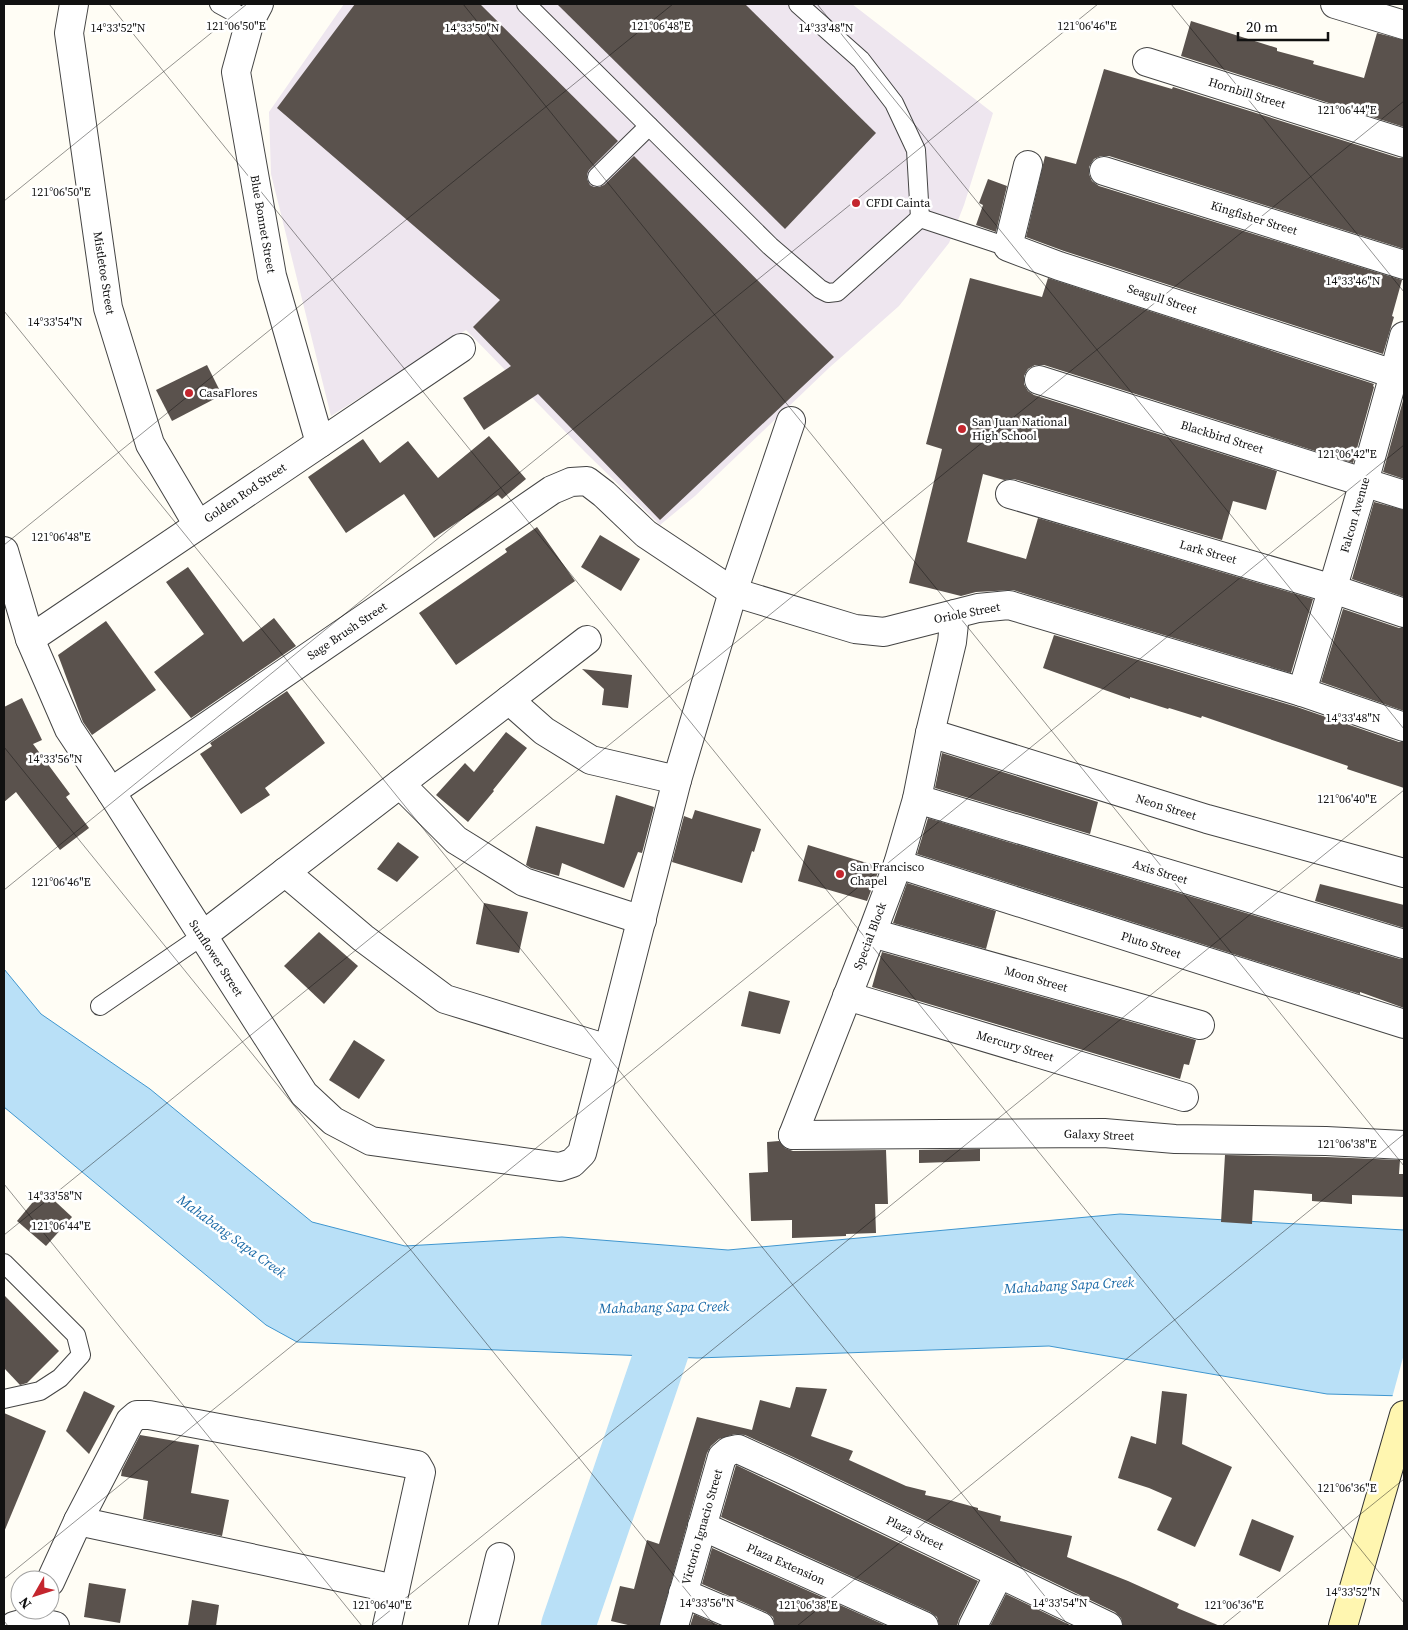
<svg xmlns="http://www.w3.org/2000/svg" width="1408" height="1630" font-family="'Source Serif 4',serif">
<rect width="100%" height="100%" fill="#fffdf5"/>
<!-- industrial -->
<polygon fill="#eee6ef" points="344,4 852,4 993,113 964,205 949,243 899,306 830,367 695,496 660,525 585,452 466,330 331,416 271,174 269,112"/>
<!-- water -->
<polygon fill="#b9e0f7" stroke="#3f96cf" points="4,969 41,1014 150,1089 312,1222 405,1246 562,1237 728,1250 1120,1214 1404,1230 1404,1396 1327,1394 1049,1346 697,1358 297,1342 266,1325 4,1107"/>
<!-- pier -->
<polygon fill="#fffdf5" points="1404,1354 1404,1399 1392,1398"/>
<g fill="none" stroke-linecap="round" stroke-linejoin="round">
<!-- river -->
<polyline stroke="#b9e0f7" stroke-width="54" points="568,1626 676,1310"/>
</g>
<!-- building -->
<g fill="#5a524d">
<polygon points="355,4 480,4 618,141 589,170 587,174 587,179 590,185 594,187 599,187 604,185 634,156 834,357 660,520 538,394 484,430 463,398 511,366 473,327 500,300 277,108"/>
<polygon points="557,4 745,4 876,133 785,229"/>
<polygon points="1191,21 1277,48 1277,51 1314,61 1313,64 1364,78 1377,33 1404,40 1404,127 1181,56"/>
<polygon points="1104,69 1172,89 1173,87 1399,158 1404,158 1404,249 1109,156 1101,156 1094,159 1089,167 1089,174 1092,181 1099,186 1402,280 1392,316 1394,317 1383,354 1064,251 1026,237 1045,156 1076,164"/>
<polygon points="988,179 1007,186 996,232 976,225 983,205 979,203"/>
<polygon points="970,278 1042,297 1048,278 1374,384 1373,386 1374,387 1353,463 1044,365 1035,365 1028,369 1024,376 1024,384 1028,391 1034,395 1277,471 1266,510 1233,501 1222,540 1014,479 1004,480 983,474 967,542 1026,559 1038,518 1313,599 1291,673 1013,590 976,592 961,596 909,583 942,449 926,444"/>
<polygon points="207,365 222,395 172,421 156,390"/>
<polygon points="1404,397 1404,479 1383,472"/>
<polygon points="489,436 526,479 502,499 498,495 434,538 404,494 346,533 308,477 363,439 380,463 408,441 438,478"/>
<polygon points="1374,502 1404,510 1404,597 1352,579"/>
<polygon points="537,527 575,581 456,665 419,613 507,552 505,549"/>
<polygon points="600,535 640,559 621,591 581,567"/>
<polygon points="188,567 243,642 274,618 296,646 191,718 154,672 204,634 166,582"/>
<polygon points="1343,609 1399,628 1404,628 1404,711 1321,682"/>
<polygon points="106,621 156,690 92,735 83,722 58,655"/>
<polygon points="1054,635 1297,707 1399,742 1404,742 1404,788 1347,769 1348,766 1296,748 1202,716 1201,718 1169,708 1168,709 1130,697 1130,699 1043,668"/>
<polygon points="582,669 632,675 628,708 602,705 604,689"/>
<polygon points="287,691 325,743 265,788 270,795 241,814 200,754 212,746 210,743"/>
<polygon points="22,698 42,740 33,744 70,794 66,797 89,828 60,850 16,792 4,802 4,707"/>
<polygon points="506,732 527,748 493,790 494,791 468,822 436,795 465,763 474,772"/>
<polygon points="942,753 1098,802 1090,834 935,788"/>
<polygon points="616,795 654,807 642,853 638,852 624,888 562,863 559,876 531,868 526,865 536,826 604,844"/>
<polygon points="695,810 761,829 754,852 752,851 742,883 672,862 684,816 692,819"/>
<polygon points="928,818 1400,959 1404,959 1404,1008 1360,992 1360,994 917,854"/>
<polygon points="398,842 419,857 397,882 377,869"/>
<polygon points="808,845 880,867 867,901 798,881"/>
<polygon points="907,883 996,911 986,949 893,923"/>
<polygon points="1320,884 1404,905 1404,928 1315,901"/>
<polygon points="484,903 528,912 519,953 476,944"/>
<polygon points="319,932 358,966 324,1004 284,966"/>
<polygon points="882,952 1196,1040 1189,1065 1184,1064 1180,1079 872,987"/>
<polygon points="749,991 790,1001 780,1034 741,1026"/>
<polygon points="354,1040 385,1060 359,1099 329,1080"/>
<polygon points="779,1141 785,1148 793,1151 886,1150 888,1204 875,1204 876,1233 846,1234 846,1236 792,1238 792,1220 751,1221 749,1173 768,1172 767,1142"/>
<polygon points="980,1149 980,1161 919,1163 919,1150"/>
<polygon points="1225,1155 1326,1157 1400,1160 1399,1174 1404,1174 1404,1197 1352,1195 1352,1204 1312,1201 1312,1194 1254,1190 1252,1224 1221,1222"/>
<polygon points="43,1190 72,1217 46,1246 17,1221"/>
<polygon points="4,1295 59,1351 27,1383 20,1385 4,1368"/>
<polygon points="796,1387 827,1389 811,1436 853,1451 849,1460 906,1486 926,1491 925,1495 949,1500 978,1508 978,1510 1001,1516 1000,1521 1072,1536 1067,1557 1128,1581 1179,1604 1177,1608 1220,1626 1123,1626 1121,1618 1115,1612 793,1457 745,1435 735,1434 719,1439 711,1446 707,1453 659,1626 632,1626 611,1621 620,1586 634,1589 647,1540 659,1544 697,1417 752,1430 760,1400 790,1408"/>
<polygon points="84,1391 115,1406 89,1454 66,1431"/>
<polygon points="1162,1391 1187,1394 1182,1444 1232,1467 1195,1547 1157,1530 1172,1498 1149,1488 1118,1478 1131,1436 1156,1444"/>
<polygon points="4,1413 46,1431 4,1532"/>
<polygon points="140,1435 199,1445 191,1493 229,1500 222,1536 143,1519 148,1481 121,1476 122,1470"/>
<polygon points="736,1465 978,1581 959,1619 957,1626 939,1626 937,1617 930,1612 721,1517"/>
<polygon points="1252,1519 1294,1536 1280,1572 1239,1555"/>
<polygon points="712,1548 887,1626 775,1626 773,1617 766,1612 702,1584"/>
<polygon points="89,1583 126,1589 120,1623 84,1617"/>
<polygon points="1006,1594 1072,1626 990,1626"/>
<polygon points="192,1600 219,1605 216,1626 188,1626"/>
<polygon points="694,1614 721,1626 690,1626"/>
</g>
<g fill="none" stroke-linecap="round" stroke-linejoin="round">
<!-- service casing -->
<g stroke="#444" stroke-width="20">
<g id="service">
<polyline points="219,4 250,21"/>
<polyline points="526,4 770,246 820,289 828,293 837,292 920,218"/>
<polyline points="798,4 861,60 894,103 916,150 920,218"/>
<polyline points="597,177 649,126"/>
<polyline points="920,218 1008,247"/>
<polyline points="100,1006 202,936"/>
<polyline points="4,1263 76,1335 81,1355 60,1378 40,1391 4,1399"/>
</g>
</g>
<!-- pedestrian casing -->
<g stroke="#444" stroke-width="30">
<polyline id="pedestrian" points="793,1135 1104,1133 1175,1139 1326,1141 1404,1145"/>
</g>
<!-- minor casing -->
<g stroke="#444" stroke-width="30">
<g id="minor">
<polyline points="74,4 69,33 108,308 150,444 198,525"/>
<polyline points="259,4 250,21 236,72 272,276 320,443"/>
<polyline points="1335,4 1404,25"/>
<polyline points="1147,62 1404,143"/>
<polyline points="1028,165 1008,247 1059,266 1394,374 1404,336"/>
<polyline points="1104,171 1404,265"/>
<polyline points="1039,380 1404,495"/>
<polyline points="1010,494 1333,589 1404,613"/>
<polyline points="30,639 461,348"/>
<polyline points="509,700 544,731 591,760 677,780"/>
<polyline points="930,733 1207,819 1404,873"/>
<polyline points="400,784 456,840 524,882 642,920"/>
<polyline points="111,792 304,1094 333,1121 371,1141 560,1167 572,1163 582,1153 677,780 733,592 791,421"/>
<polyline points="917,799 1404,944"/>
<polyline points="898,864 1404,1024"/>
<polyline points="285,872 363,938 445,999 608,1049"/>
<polyline points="872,933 1200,1025"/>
<polyline points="202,936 587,640"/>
<polyline points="847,996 1184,1097"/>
<polyline points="793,1135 872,933 898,864 917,799 930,733 952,642 955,614"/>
<polyline points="78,1521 395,1589"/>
<polyline points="702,1526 924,1626"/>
<polyline points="50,1582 78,1521 130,1421 137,1415 149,1415 417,1465 421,1472 387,1626"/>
<polyline points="683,1593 760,1626"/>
<polyline points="14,1626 32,1621 55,1626"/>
<polyline points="483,1626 500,1557"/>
<polyline points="674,1626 722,1457 729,1451 738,1449 786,1471 1108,1626"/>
<polyline points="973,1626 999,1574"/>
</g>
</g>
<!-- tertiary casing -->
<g stroke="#444" stroke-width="30">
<g id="tertiary">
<polyline points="4,551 30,639 69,729 111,792 552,490 571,482 587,481 604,494 646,534 733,592 855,629 884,632 978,608 1009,605 1302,692 1404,727"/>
<polyline points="1302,692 1364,482 1394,374 1404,378"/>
</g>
</g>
<!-- secondary casing -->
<g stroke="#333" stroke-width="30">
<polyline id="secondary" points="1343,1626 1404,1415"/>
</g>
<!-- service -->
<use href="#service" stroke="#fff" stroke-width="18"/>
<!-- pedestrian -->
<use href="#pedestrian" stroke="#fff" stroke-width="28"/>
<!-- minor -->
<use href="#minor" stroke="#fff" stroke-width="28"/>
<!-- tertiary -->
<use href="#tertiary" stroke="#fff" stroke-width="28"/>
<!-- secondary -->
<use href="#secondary" stroke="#fff6b0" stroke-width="28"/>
</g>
<!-- ticks -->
<path fill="none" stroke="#111" stroke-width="1" stroke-opacity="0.45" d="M109,4L1404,1603M463,4L1404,1166M817,4L1404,729M1171,4L1404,292M4,201L247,4M4,311L1069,1626M4,545L673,4M4,747L715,1626M4,890L1098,4M4,1184L362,1626M4,1235L1404,101M4,1579L1404,445M4,1621L8,1626M371,1626L1404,790M797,1626L1404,1134M1222,1626L1404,1479"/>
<!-- markers -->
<g fill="#c4262e" stroke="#fff" stroke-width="2">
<circle cx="856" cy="203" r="5"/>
<circle cx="189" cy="393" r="5"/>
<circle cx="962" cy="429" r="5"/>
<circle cx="840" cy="874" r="5"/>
</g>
<g text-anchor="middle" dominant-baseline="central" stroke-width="5" stroke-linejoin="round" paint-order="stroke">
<!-- street labels -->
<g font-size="12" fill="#111" stroke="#fff">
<text transform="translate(1247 93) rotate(17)">Hornbill Street</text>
<text transform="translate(1254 218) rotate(17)">Kingfisher Street</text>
<text transform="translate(263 224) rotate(80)">Blue Bonnet Street</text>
<text transform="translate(104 273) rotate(81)">Mistletoe Street</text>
<text transform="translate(1162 299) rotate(18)">Seagull Street</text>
<text transform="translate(1222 437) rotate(17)">Blackbird Street</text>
<text transform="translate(245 493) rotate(-34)">Golden Rod Street</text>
<text transform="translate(1355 515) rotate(-74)">Falcon Avenue</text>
<text transform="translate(1208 552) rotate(16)">Lark Street</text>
<text transform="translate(967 613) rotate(-11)">Oriole Street</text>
<text transform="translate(347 631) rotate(-34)">Sage Brush Street</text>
<text transform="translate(1166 807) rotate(17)">Neon Street</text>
<text transform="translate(1160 872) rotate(17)">Axis Street</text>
<text transform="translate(870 936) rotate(-69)">Special Block</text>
<text transform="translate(1151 945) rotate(18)">Pluto Street</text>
<text transform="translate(216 958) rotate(57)">Sunflower Street</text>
<text transform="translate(1036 979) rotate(16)">Moon Street</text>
<text transform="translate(1015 1046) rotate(17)">Mercury Street</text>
<text transform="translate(1099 1135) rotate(2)">Galaxy Street</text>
<text transform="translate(702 1527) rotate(-74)">Victorio Ignacio Street</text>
<text transform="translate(915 1533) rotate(26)">Plaza Street</text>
<text transform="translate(786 1564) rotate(24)">Plaza Extension</text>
</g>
<!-- poi labels -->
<g font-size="12" fill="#111" stroke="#fff" text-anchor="start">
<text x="866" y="203">CFDI Cainta</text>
<text x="199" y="393">CasaFlores</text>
<text x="972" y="422">San Juan National<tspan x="972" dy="14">High School</tspan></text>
<text x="850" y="867">San Francisco<tspan x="850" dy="14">Chapel</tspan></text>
</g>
<!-- water labels -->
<g font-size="14" font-style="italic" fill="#1768a6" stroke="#fff">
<text transform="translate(232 1236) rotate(36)">Mahabang Sapa Creek</text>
<text transform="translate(1069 1285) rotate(-3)">Mahabang Sapa Creek</text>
<text transform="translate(664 1307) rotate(-1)">Mahabang Sapa Creek</text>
</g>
</g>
<g font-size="12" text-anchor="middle" fill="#111" stroke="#fff" stroke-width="5" stroke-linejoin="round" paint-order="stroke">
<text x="236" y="30">121°06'50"E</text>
<text x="661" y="30">121°06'48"E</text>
<text x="1087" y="30">121°06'46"E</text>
<text x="826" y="32">14°33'48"N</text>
<text x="118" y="32">14°33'52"N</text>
<text x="472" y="32">14°33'50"N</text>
<text x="1347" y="114">121°06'44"E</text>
<text x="61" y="196">121°06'50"E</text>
<text x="1353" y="285">14°33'46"N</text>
<text x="55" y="326">14°33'54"N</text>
<text x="1347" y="458">121°06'42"E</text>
<text x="61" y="541">121°06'48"E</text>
<text x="1353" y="722">14°33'48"N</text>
<text x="55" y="763">14°33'56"N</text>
<text x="1347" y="803">121°06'40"E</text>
<text x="61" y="886">121°06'46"E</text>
<text x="1347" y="1148">121°06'38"E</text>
<text x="55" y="1200">14°33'58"N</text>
<text x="61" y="1230">121°06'44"E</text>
<text x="1347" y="1492">121°06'36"E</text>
<text x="1353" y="1596">14°33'52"N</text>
<text x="707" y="1607">14°33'56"N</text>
<text x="1060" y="1607">14°33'54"N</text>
<text x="382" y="1609">121°06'40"E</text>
<text x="808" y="1609">121°06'38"E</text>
<text x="1234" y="1609">121°06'36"E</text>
</g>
<!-- border -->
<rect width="1408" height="1630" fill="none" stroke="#111111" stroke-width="10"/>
<!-- north arrow -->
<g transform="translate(35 1595) rotate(231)"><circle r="24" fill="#ffffff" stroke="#a0a0a0"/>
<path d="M0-4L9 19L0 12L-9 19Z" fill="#c4262e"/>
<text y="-8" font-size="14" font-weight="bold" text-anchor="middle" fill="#111111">N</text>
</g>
<!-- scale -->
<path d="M1238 32v8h90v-8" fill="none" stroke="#111111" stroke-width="2.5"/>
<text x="1246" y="32" font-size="15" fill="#111111" stroke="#ffffff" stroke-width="4" paint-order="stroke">20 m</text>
</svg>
